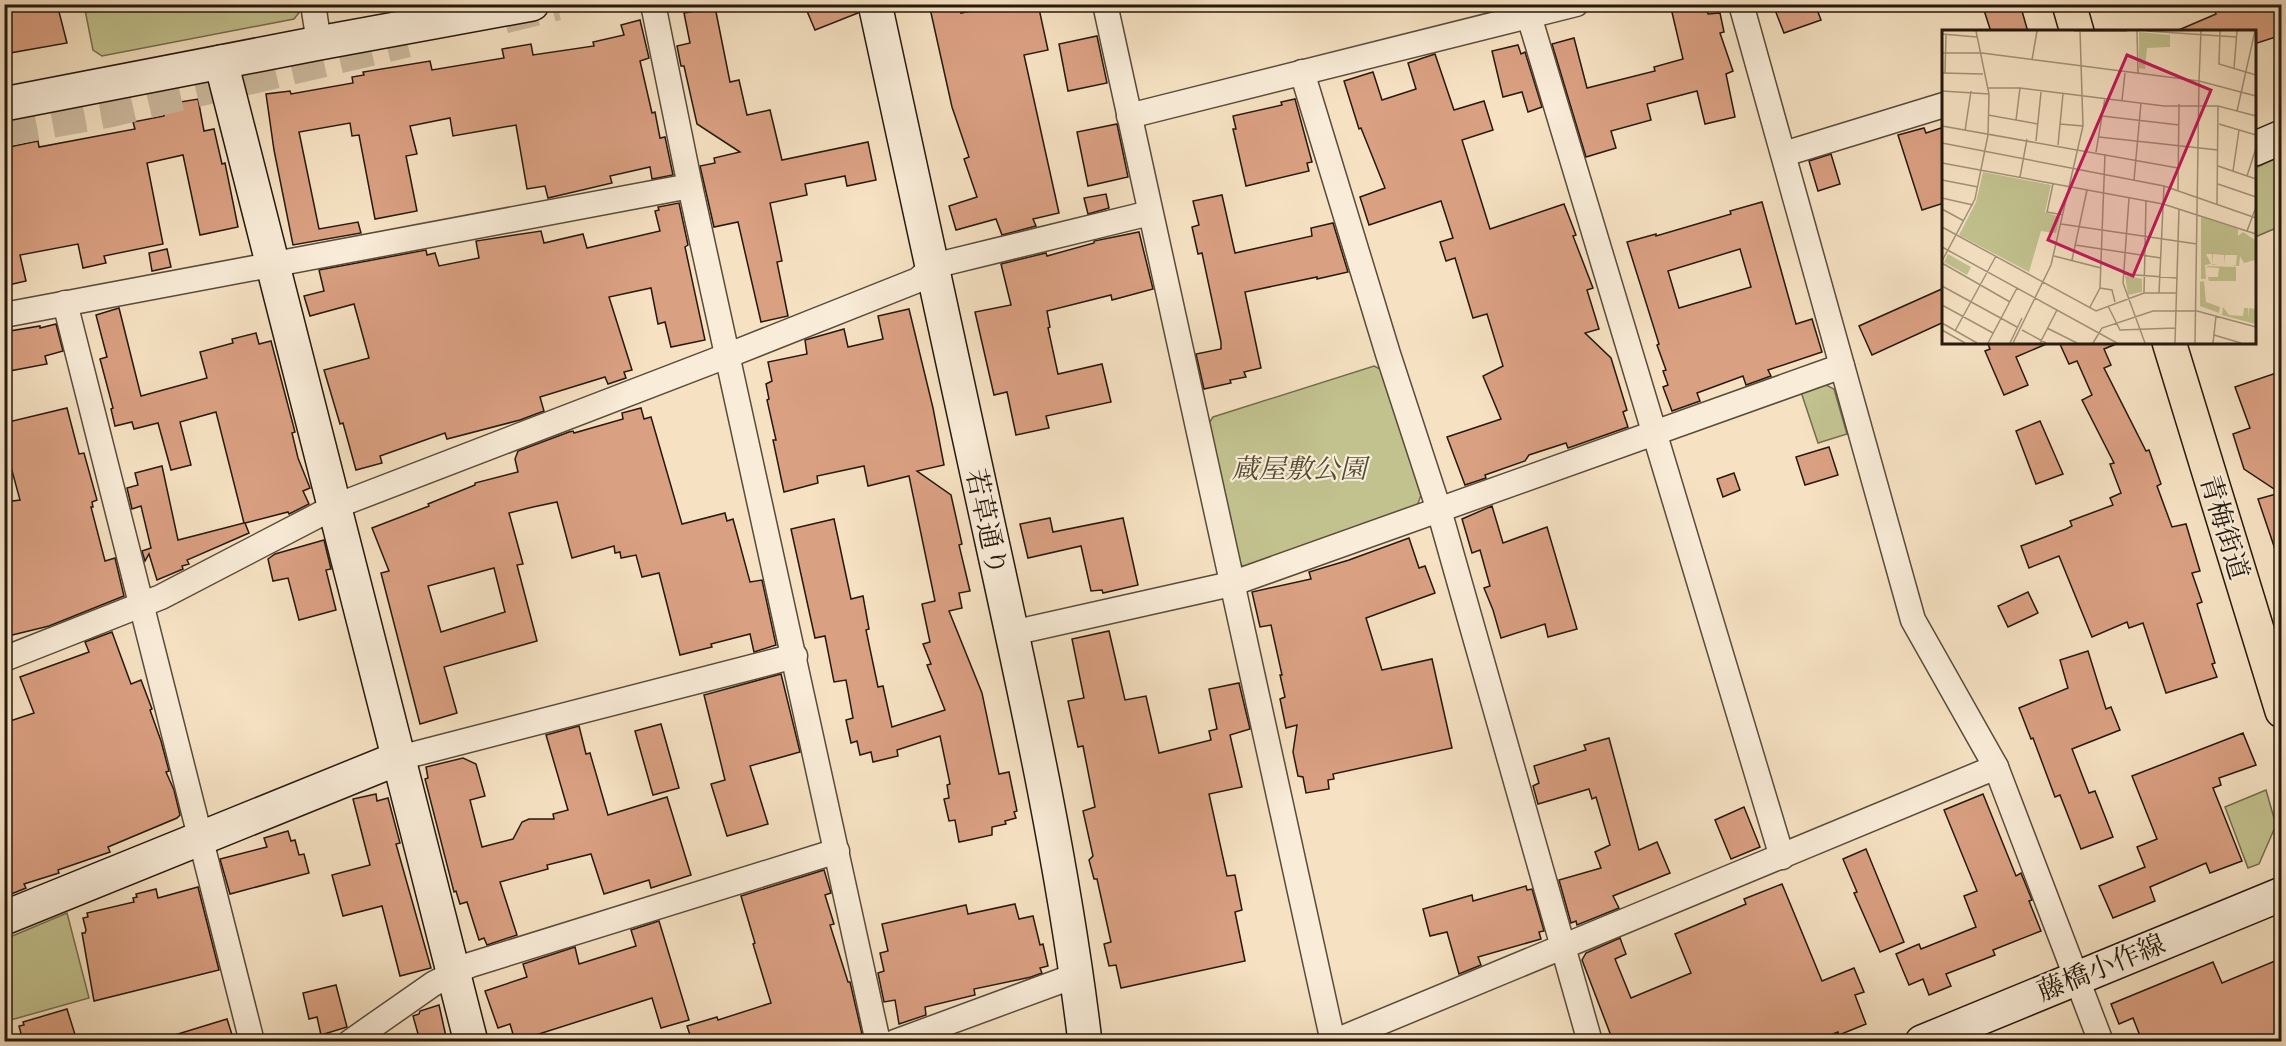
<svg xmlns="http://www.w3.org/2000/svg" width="2286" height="1046" font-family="'EB Garamond','Noto Serif JP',serif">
<rect width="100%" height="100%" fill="#f6e2c3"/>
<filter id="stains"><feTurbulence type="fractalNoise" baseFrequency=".00333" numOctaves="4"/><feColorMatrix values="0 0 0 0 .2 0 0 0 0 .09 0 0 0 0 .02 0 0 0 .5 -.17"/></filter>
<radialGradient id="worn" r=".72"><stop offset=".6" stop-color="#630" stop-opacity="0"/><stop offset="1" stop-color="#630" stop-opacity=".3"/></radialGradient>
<!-- green -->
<g fill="#c2c28f" stroke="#746e4e" stroke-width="1.5">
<polygon points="300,5 301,10 294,19 102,56 93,50 84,5"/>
<polygon points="2281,156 2281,226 2255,237 2255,168"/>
<polygon points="1374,366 1384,371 1421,495 1417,506 1247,568 1237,563 1207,426 1213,417"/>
<polygon points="1824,384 1834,389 1847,434 1818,443 1801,392"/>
<polygon points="2266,790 2276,825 2259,864 2248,868 2225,807"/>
<polygon points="67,913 89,998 7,1021 4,1008 5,939"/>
</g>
<!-- building -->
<g fill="#daa082" stroke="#25190d" stroke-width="1.5" fill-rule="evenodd">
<polygon points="4,4 57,4 67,43 4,54"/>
<polygon points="804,4 857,4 858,13 815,30"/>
<polygon points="929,4 959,4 961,13 1003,4 1038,4 1048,50 1024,55 1059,213 1033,219 1036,226 1002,235 996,219 956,230 949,206 977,197 964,159 969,157 952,107"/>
<polygon points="1670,4 1705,4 1708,14 1720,13 1724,32 1720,33 1733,71 1726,74 1735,117 1705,124 1697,91 1647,104 1651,120 1611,131 1616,148 1586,157 1552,44 1574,38 1587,88 1655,71 1654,67 1683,59"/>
<polygon points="1789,4 1815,4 1821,20 1784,33 1775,10"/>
<polygon points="1982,4 2020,4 2028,32 1991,32"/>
<polygon points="2212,4 2282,4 2282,35 2254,44 2254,32 2174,32 2216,14"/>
<polygon points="715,7 730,82 739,80 747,115 770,110 782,160 868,142 876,180 847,186 845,176 805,184 807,195 770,203 782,261 777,262 788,316 761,322 738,222 714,227 700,166 715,163 714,158 740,152 697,124 684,66 681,66 677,46 690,43 684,13"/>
<polygon points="640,20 649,58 640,61 652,113 655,112 660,138 665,137 673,175 652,179 650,167 610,176 612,183 548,198 545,186 527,189 516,125 453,136 450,118 410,126 417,154 406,156 417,211 375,219 359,135 352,136 350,123 299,132 319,229 358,222 361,233 293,245 274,150 266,94 290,91 291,94 353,83 352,77 364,75 363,72 430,61 432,70 504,58 502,49 531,44 533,55 594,46 593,42 624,35 621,25"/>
<polygon points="1097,36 1107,83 1068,91 1059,44"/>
<polygon points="1518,45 1521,54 1525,52 1542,107 1528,112 1522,92 1503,97 1492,51"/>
<polygon points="1435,54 1454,110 1484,101 1493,130 1462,140 1490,229 1564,204 1576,235 1573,236 1593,288 1587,290 1599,329 1585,333 1611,358 1627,410 1623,412 1628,427 1568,448 1566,443 1529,455 1525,461 1485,475 1486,478 1465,485 1447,437 1501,419 1483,376 1503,366 1487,314 1473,318 1455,258 1446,261 1440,242 1453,238 1441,201 1369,225 1360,197 1385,188 1361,128 1359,129 1344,81 1373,72 1382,100 1416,89 1408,63"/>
<polygon points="198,99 204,131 214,129 222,164 225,163 238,227 200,235 183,155 147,163 163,244 104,256 106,263 83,268 78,244 20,255 26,281 4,286 4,148 38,141 39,147 135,129 133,122 164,116 162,105"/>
<polygon points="1295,99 1312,162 1307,163 1309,171 1246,186 1233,129 1236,129 1233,116 1282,105 1281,102"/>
<polygon points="1117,124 1128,177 1088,186 1077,132"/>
<polygon points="1944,127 1944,203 1922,210 1898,135 1924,128 1926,133"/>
<polygon points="1831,154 1840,184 1818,191 1809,161"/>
<polygon points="1106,194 1109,208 1088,214 1084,198"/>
<polygon points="1222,195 1235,253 1312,236 1311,228 1333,223 1348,272 1317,279 1317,277 1245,292 1261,368 1244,372 1246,377 1230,380 1231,383 1204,389 1196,354 1221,349 1221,342 1202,253 1198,254 1192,227 1199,225 1193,201"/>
<path d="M1762,202L1796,324L1812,319L1822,352L1768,370L1771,376L1746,385L1743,376L1697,393L1700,401L1672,411L1663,387L1668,385L1663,371L1666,370L1657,345L1659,344L1627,242L1656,234V236L1731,214L1730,211ZM1740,249L1751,287L1679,308L1668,271Z"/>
<polygon points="679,203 688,245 685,247 705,340 671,347 665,322 658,324 651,288 609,297 632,370 624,372 626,378 608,384 605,377 540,397 544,411 520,420 447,439 445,433 380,456 382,463 356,470 343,423 340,424 324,370 369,358 354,304 310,316 304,296 324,291 319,270 426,250 427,255 435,253 439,266 479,258 476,241 541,231 544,243 583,234 587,248 660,231 655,211 659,210 658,207"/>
<polygon points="1139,232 1153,289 1112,300 1111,295 1047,311 1050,327 1048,328 1058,374 1102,364 1111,402 1046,416 1049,428 1016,435 1007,392 994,395 975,312 1011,305 1001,264 1046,253 1047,256 1094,243 1094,241"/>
<polygon points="167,249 171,267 152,271 149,253"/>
<polygon points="1944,288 1944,322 1872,355 1859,326"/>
<polygon points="119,308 141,396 207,378 200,352 233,343 232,339 256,333 259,344 271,341 295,432 292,433 298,458 310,488 303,491 309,504 289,514 288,512 245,523 249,533 187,560 189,564 182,566 183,569 157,580 149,554 145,561 142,551 151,548 141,506 132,509 127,488 138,485 135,473 162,466 178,540 244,523 216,412 180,422 191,465 171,470 158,423 134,429 132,422 115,426 111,409 113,408 100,359 107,357 96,315"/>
<polygon points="909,309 933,408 944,465 917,471 951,495 962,544 959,545 970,591 959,593 962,608 949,611 982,693 999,774 1009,772 1017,811 1014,812 1016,818 1005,821 1006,824 992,827 992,835 959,842 955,820 949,821 944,799 949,798 947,785 950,784 940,736 897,750 898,756 873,762 871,752 860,755 857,741 851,743 846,720 853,718 846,680 834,682 825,636 815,638 791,529 834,519 851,599 863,596 869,629 866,630 878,687 883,686 892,727 945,710 927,665 931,664 923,644 930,642 922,604 935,601 909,476 868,486 864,466 817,476 818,483 784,492 773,440 776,440 767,400 769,399 766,384 772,381 768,362 807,354 805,340 844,329 848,347 883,339 878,316"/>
<polygon points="56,324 63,351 45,356 47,364 4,372 4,332 40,326 40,328"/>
<polygon points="1987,342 2051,342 2016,357 2028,385 2004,395 1985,351 1990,349"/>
<polygon points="2059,342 2121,342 2104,349 2111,365 2104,368 2146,451 2149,450 2161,484 2157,486 2172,527 2186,524 2200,571 2192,573 2202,602 2197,604 2215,663 2212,664 2217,677 2166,693 2143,623 2129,628 2127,622 2092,637 2059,556 2029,568 2021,546 2066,529 2072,526 2070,521 2113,505 2110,498 2121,493 2110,464 2114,463 2082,400 2092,395 2077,361 2069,364"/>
<polygon points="2282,371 2282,557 2278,558 2258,499 2280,493 2244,469 2233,434 2250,428 2235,387"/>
<polygon points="67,408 79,454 84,453 97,500 92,502 93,507 91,507 105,561 115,558 124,596 49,626 4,637 4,502 20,500 8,456 4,457 4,423"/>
<path d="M641,408L644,419L651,417L682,524L725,513L727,521L733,519L750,582L762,580L776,645L754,652L750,634L711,644L712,647L680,655L659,573L642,577L636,555L621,558L620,552L615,553L614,546L572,558L557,502L533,507L509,513L523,564L517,565L537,641L444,667L457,713L420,724L381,573L389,571L372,528L429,506L428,504L475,485V483L518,472L515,459L518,451L569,432L573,431L574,433L623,419L622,413ZM494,568L505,612L441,632L428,586Z"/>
<polygon points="2040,421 2063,474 2036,484 2016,431"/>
<polygon points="1829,447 1838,475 1805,485 1796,457"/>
<polygon points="1734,473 1740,490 1723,497 1717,479"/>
<polygon points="1492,506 1503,543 1547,527 1577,629 1548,637 1545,624 1501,638 1493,610 1484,588 1490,586 1480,550 1472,553 1462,519"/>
<polygon points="1050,518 1053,532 1123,518 1138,585 1103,593 1102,590 1091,591 1081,546 1028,558 1020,524"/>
<polygon points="1409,538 1419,568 1425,566 1435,593 1366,618 1382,670 1432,659 1452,748 1333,774 1334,779 1328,780 1329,789 1306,793 1303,777 1298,776 1293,752 1297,725 1286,728 1280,699 1285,697 1280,675 1282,675 1271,625 1260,627 1252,592 1311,579 1309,572 1349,560"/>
<polygon points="324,540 331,569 326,570 336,610 299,620 288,578 273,581 268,559 275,554"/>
<polygon points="2028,592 2038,613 2008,627 1998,606"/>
<polygon points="1109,631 1125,700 1146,696 1159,753 1211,740 1209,731 1217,729 1209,689 1239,683 1250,729 1230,735 1242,787 1209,794 1227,876 1235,875 1242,910 1235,912 1245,961 1121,988 1116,965 1109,966 1104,944 1111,942 1097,879 1094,879 1089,860 1093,856 1083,811 1095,807 1083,746 1078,747 1068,701 1084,698 1072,639"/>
<polygon points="112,632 131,684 141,680 152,709 150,710 161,741 169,771 166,772 174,790 180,815 177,818 108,847 110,852 58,870 59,873 24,884 26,888 4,897 4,750 10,747 4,732 4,723 34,713 20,677 89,652 85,642"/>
<polygon points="2088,651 2106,709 2111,707 2120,730 2072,749 2089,793 2095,791 2113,837 2081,849 2060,795 2055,797 2033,738 2031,739 2019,708 2068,688 2060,660"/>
<polygon points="781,674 800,752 750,766 768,824 727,836 711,784 725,780 704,695"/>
<polygon points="661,724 679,788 653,795 635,731"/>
<polygon points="579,726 586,754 590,753 608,815 667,797 691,875 651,888 649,880 604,894 591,854 547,865 548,869 500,882 517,935 487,945 484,938 479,940 467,902 460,904 456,891 454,892 425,779 428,778 426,767 463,758 476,764 485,796 470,800 482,847 513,839 522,822 529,819 554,819 553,814 568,810 546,735"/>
<polygon points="2243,733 2256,765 2219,778 2221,785 2213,788 2242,861 2210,873 2206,863 2150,887 2155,901 2113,918 2099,886 2145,867 2137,847 2157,839 2132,776"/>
<polygon points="1609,738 1639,850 1657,842 1670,873 1613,896 1619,908 1577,925 1576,921 1571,923 1559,880 1601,868 1595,852 1610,845 1596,797 1592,799 1589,789 1538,804 1533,786 1539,783 1534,766 1586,750 1584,745"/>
<polygon points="376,794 377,801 388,798 400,843 396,844 431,968 400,976 382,906 343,916 332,875 370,865 353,799"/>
<polygon points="1983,794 2016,876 2021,873 2032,900 2029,901 2041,931 1993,950 1995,955 1946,974 1951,986 1929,995 1923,979 1909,985 1896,954 1919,944 1921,949 1976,927 1964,896 1977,891 1944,810"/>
<polygon points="1744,807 1760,847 1731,859 1715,820"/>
<polygon points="288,831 291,841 295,840 299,855 304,854 309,873 230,894 220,859 267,847 264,838"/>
<polygon points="1866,849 1904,942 1880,952 1854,893 1857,892 1843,859"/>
<polygon points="824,870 831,893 825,895 834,924 830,925 848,982 850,982 862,1034 837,1041 692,1041 687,1026 717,1017 718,1020 771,1003 753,944 755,943 741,896"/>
<polygon points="1782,884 1822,981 1854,968 1864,992 1855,995 1866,1024 1839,1035 1838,1032 1814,1041 1613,1041 1582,960 1586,953 1620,938 1626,954 1615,959 1631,998 1691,973 1675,934 1746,904 1744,899"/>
<polygon points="1526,886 1527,890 1532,889 1544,931 1539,932 1541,939 1478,957 1481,965 1459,974 1447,932 1430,936 1423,909 1472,895 1473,901"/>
<polygon points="198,887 219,970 94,1001 82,933 85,933 86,930 83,918 88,917 87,913 134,902 133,898 137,897 136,894 156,889 158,898"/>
<polygon points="1015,904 1019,919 1033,916 1040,945 1043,944 1048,966 1040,968 1042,973 1031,977 974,989 975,995 925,1007 926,1015 899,1024 895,1000 884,1002 878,973 884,971 880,953 888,951 882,924 966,905 968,914"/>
<polygon points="659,921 689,1020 661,1028 652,998 517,1041 515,1041 510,1024 498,1028 485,991 527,977 523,964 575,947 579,964 636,946 631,930"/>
<polygon points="2282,958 2282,1041 2142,1041 2133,1018 2119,1024 2111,1004 2213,962 2222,983"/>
<polygon points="336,985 347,1027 321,1035 317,1017 309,1019 303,993"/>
<polygon points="439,1005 447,1041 420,1041 413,1016 419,1014 420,1011"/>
<polygon points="67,1009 77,1041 23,1041 19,1026 24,1025 23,1022"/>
<polygon points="227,1019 234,1041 169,1041 168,1037"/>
</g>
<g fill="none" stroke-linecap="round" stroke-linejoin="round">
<!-- highway-tunnel -->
<g stroke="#ccba9f" stroke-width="33" stroke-dasharray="33 16" stroke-linecap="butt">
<polyline points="504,17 557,4"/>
<polyline points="4,130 109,111 407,41"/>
</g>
<!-- street casing -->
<g stroke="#594b3a" stroke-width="27">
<g id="street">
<polyline points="313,4 319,43"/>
<polyline points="653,4 690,186 878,1042"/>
<polyline points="1105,4 1333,1042"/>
<polyline points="1741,4 1913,620 1996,767 2101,1042"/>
<polyline points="1529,16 1782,857"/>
<polyline points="1302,72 1388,354 1439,510 1590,1042"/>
<polyline points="1129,116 1576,4"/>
<polyline points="1784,154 1944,105"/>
<polyline points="65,303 252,1042"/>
<polyline points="4,315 690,186"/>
<polyline points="1012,633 1231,584 1842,366"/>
<polyline points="4,659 161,597 336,506 729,355 918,280 933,266 1150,213"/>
<polyline points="399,758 795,656"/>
<polyline points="350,1042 433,984 470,965 837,851"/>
<polyline points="895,1042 1077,975"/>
<polyline points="1333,1042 1996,767"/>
</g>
</g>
<!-- secondary casing -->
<g stroke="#25190d" stroke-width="36">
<g id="secondary">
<path d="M875,4C913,176 949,348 987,519C1025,692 1064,866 1085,1042"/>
<polyline points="221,62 471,1042"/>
<polyline points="4,104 319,43 532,4"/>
<polyline points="2254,149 2282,137"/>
<polyline points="4,918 399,758"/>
<polyline points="1922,1042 2282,894"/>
</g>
</g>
<!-- primary casing -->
<g stroke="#25190d" stroke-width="36">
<g id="primary">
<polyline points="2069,4 2077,32"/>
<polyline points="2169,342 2282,711"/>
</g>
</g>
<!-- street -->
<use href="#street" stroke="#f9ecd8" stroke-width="24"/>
<!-- secondary -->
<use href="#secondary" stroke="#f9ecd8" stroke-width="33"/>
<!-- primary -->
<use href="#primary" stroke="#f6e2c3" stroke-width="33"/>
</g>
<g text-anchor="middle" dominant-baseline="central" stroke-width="4.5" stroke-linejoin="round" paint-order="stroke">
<!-- park labels -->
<g font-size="27" font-style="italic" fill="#544c34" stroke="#f9ecd8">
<text x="1299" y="468">蔵屋敷公園</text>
</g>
<!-- street labels -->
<g font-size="27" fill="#25190d" stroke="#f9ecd8">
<text transform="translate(987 522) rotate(78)">若草通り</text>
<text transform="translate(2225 527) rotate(73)">青梅街道</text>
<text transform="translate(2101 967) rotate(-22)">藤橋小作線</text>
</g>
</g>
<!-- overview -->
<g transform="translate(1942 30)">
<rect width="314" height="314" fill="#f6e2c3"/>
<path d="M197,2L228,5V17L205,18L203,39L197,38ZM41,142L109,155L103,182L118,187L114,203L99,201L87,242L17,205L34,172ZM259,187L296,199V206L301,202L313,210V230L302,233L298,226L297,236L288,235H294L295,225H283V235H288H277H283L282,225L271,224L270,234L276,235H271L270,234V224H264L269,234L263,235L264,249H259ZM6,224L29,237L25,245L2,232ZM265,236L294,237V251H267L264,241L266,247H276L277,238L265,237L264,240ZM183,245L200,249V262L186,265ZM262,251L264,272L278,277L277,283L258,276V252ZM281,277L287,285L301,286L302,278H306V288L307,278L313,279V294L280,285Z" fill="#c2c28f"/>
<path fill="none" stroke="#a2927a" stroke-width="1.5" d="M132,1H185M195,1L196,44M205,1L294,7M278,1L277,34L314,45M0,4L35,7M0,23H40L257,51L314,66M90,30L95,1M292,38L295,1M0,43L41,44M3,43L4,4M257,51L259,1M45,58H78L222,76H276L314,86M0,61L47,64M180,70L183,43M295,81L313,1M46,85L96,94M160,86L237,95M74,90L78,58M118,94L141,96M277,94L314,105M0,96L236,138M23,101L29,61M157,107L276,120M94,111L99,62M0,113L222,156L314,188M116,115L121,64M154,122L163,68M0,133L221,174L314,204M276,136L314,149M291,141L297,100M305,146L314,118M78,147L85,109M0,150L36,157M192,150L199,73M111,154L105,182L121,185M276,154L314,167M236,160L237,74M0,168L31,175M187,168L181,253L203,313M275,174L276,76M0,179L22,191M119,194L255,214M0,197L154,281L202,263H234M305,201L314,177M133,215L219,228M0,217L175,313M112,226L159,238M130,230L145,160M0,231L33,169L46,105L47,64L34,1M0,233L68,272M181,244L235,248M0,256L75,297M158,258L170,260L173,272M202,263L204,171M217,263L222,156M0,275L51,303M166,276L178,300L234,298M148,277L158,258L163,124M0,293L35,313M105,298L135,313M0,300L23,313M80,300L104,313M13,301L54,226M272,305L299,313M46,313L75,258M68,313L80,288M71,313L109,235L141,96L138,1M98,313L115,280M151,313L160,298L211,281H255L314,297M233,313L237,179M253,313L257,51M271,313L274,286"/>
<path fill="#c2185b" fill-opacity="0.15" stroke="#c2185b" stroke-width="3" d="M185,25L269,60L191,246L106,210Z"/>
<rect width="314" height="314" fill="none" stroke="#25190d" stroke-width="3"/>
</g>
<!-- margin -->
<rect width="2286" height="1046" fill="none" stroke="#f6e2c3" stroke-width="24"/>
<rect x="6" y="6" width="2274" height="1034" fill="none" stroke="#25190d" stroke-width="3"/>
<rect x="12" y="12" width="2262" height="1022" fill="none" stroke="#25190d" stroke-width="1.5"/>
<rect width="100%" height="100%" filter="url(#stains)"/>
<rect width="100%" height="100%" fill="url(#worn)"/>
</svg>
